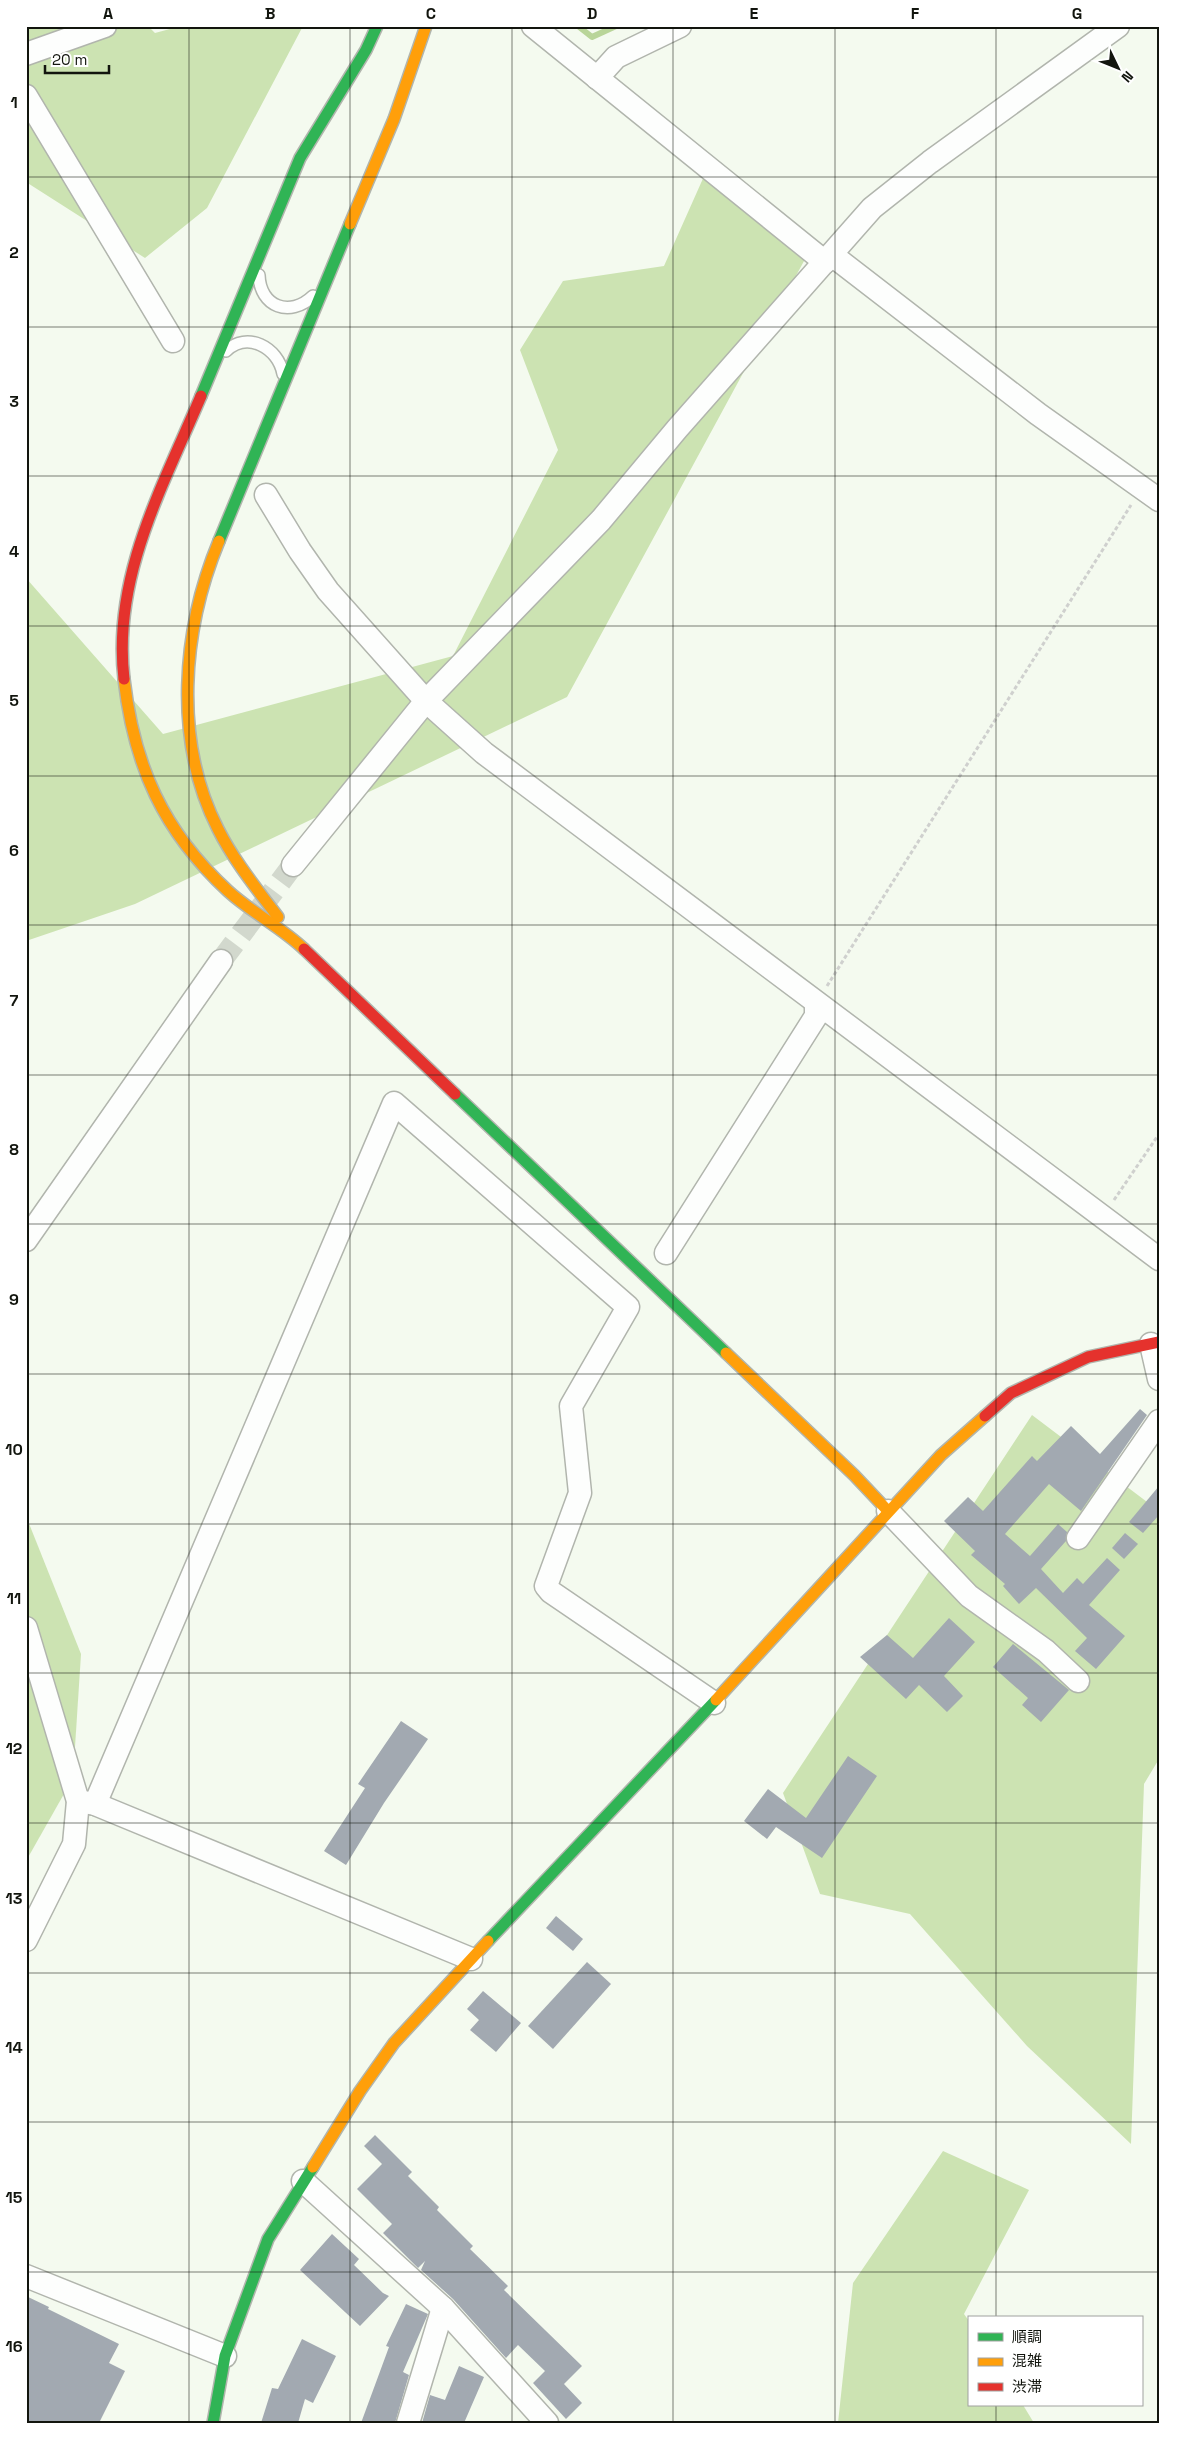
<svg xmlns="http://www.w3.org/2000/svg" width="1185" height="2449" font-family="'Space Grotesk','Noto Sans JP',sans-serif">
<rect width="100%" height="100%" fill="#f4faef"/>
<!-- forest -->
<g fill="#cce3b2">
<polygon points="26,26 148,26 155,33 181,26 303,26 207,208 145,258 26,182"/>
<polygon points="705,174 810,250 567,697 135,904 26,941 26,578 163,734 453,656 558,450 520,350 563,281 664,266"/>
<polygon points="1032,1415 1159,1511 1159,1759 1144,1784 1131,2144 1027,2046 910,1914 820,1894 783,1793"/>
<polygon points="26,1516 81,1654 73,1778 26,1861"/>
<polygon points="943,2151 1029,2190 964,2314 969,2321 969,2405 1023,2405 1034,2423 838,2423 853,2283"/>
</g>
<g fill="none" stroke-linecap="round" stroke-linejoin="round">
<!-- stream -->
<polyline stroke="#b9d599" stroke-width="6" points="578,26 592,37 616,26"/>
</g>
<!-- building -->
<g fill="#a2a9b1">
<polygon points="1140,1409 1147,1415 1081,1511 1049,1484 1005,1534 1030,1556 1058,1524 1067,1532 1066,1541 1041,1569 1063,1593 1077,1578 1083,1584 1107,1558 1120,1570 1089,1605 1125,1636 1096,1669 1075,1651 1087,1638 1036,1588 1019,1604 1003,1586 1005,1584 971,1555 975,1551 944,1521 968,1497 983,1511 1032,1456 1037,1461 1071,1426 1100,1454"/>
<polygon points="1159,1486 1159,1515 1143,1533 1129,1522"/>
<polygon points="1125,1533 1138,1544 1124,1559 1112,1548"/>
<polygon points="949,1618 975,1642 944,1676 963,1696 947,1712 919,1685 906,1699 860,1657 887,1635 913,1658"/>
<polygon points="1013,1644 1069,1690 1041,1722 1022,1705 1028,1698 993,1667"/>
<polygon points="401,1721 428,1739 384,1803 346,1865 324,1851 365,1788 358,1784"/>
<polygon points="848,1756 877,1776 822,1858 776,1827 767,1839 744,1821 768,1789 806,1818"/>
<polygon points="556,1916 583,1939 573,1951 546,1928"/>
<polygon points="587,1962 611,1984 553,2049 528,2026"/>
<polygon points="483,1991 521,2023 496,2052 470,2030 479,2020 467,2009"/>
<polygon points="375,2135 412,2172 408,2176 439,2207 437,2210 473,2246 470,2249 508,2286 504,2290 582,2366 564,2384 582,2403 566,2419 533,2383 545,2371 518,2345 506,2358 453,2299 421,2270 425,2261 418,2268 383,2233 392,2224 357,2189 382,2164 364,2146"/>
<polygon points="332,2234 359,2259 354,2265 383,2293 389,2296 360,2326 300,2270"/>
<polygon points="26,2296 49,2307 48,2309 119,2344 109,2363 125,2371 99,2423 26,2423"/>
<polygon points="406,2304 428,2314 403,2372 409,2375 395,2423 361,2423 389,2347 386,2346"/>
<polygon points="302,2339 336,2356 313,2403 305,2399 298,2423 261,2423 272,2388 278,2389"/>
<polygon points="459,2366 484,2377 464,2423 422,2423 430,2395 445,2400"/>
</g>
<g fill="none" stroke-linecap="round" stroke-linejoin="round">
<!-- street-tunnel -->
<polyline stroke="#d2d8cd" stroke-width="22" stroke-dasharray="22 11" stroke-linecap="butt" points="221,961 293,865"/>
<!-- lane casing -->
<g stroke="#b1b5ad" stroke-width="14">
<g id="lane">
<path d="M259,275C260,307 290,318 313,296"/>
<path d="M226,351C247,331 278,347 283,374"/>
</g>
</g>
<!-- street casing -->
<g stroke="#b1b5ad" stroke-width="25">
<g id="street">
<polyline points="533,26 825,262"/>
<polyline points="26,54 105,26"/>
<polyline points="597,78 616,57 680,26"/>
<polyline points="26,96 173,341"/>
<polyline points="832,255 1038,414 1159,500"/>
<polyline points="266,495 300,551 328,591 426,701 484,753 1159,1259"/>
<polyline points="293,865 426,701 601,520 677,429 872,208 930,162 1118,26"/>
<polyline points="26,1240 221,961"/>
<polyline points="666,1253 816,1016 816,1003"/>
<polyline points="1151,1344 1159,1379"/>
<polyline points="888,1511 969,1596 1046,1651 1078,1681"/>
<polyline points="1078,1538 1159,1421"/>
<polyline points="26,1628 78,1801 74,1844 26,1940"/>
<polyline points="78,1801 95,1804 471,1959"/>
<polyline points="95,1804 394,1103 628,1307 571,1406 580,1493 546,1586 551,1592 714,1703"/>
<polyline points="303,2181 443,2308 547,2423"/>
<polyline points="26,2276 225,2356"/>
<polyline points="408,2423 443,2308"/>
</g>
</g>
<!-- fast casing -->
<g stroke="#b1b5ad" stroke-width="14">
<g id="fast">
<polyline points="201,396 300,158 366,50 377,26"/>
<polyline points="219,541 350,224"/>
<polyline points="455,1094 726,1353"/>
<polyline points="488,1941 716,1700"/>
<polyline points="213,2423 225,2356 268,2239 313,2167"/>
</g>
</g>
<!-- slow casing -->
<g stroke="#b1b5ad" stroke-width="14">
<g id="slow">
<polyline points="350,224 394,119 426,26"/>
<path d="M219,541C182,630 173,741 218,829C234,861 257,889 278,917"/>
<path d="M124,679C134,766 163,831 228,891C252,913 281,927 304,949"/>
<polyline points="726,1353 854,1475 888,1511"/>
<polyline points="716,1700 941,1455 985,1416"/>
<polyline points="313,2167 360,2091 394,2043 488,1941"/>
</g>
</g>
<!-- jam casing -->
<g stroke="#b1b5ad" stroke-width="14">
<g id="jam">
<path d="M124,679C112,577 163,486 201,396"/>
<polyline points="304,949 455,1094"/>
<polyline points="985,1416 1011,1393 1088,1357 1159,1342"/>
</g>
</g>
<!-- path -->
<g stroke="#cfd0ce" stroke-width="3" stroke-dasharray="4 2.5" stroke-linecap="butt">
<polyline points="827,986 1131,505"/>
<polyline points="1114,1200 1159,1134"/>
</g>
<!-- lane -->
<use href="#lane" stroke="#fdfefd" stroke-width="11"/>
<!-- street -->
<use href="#street" stroke="#fdfefd" stroke-width="22"/>
<!-- fast -->
<use href="#fast" stroke="#30b455" stroke-width="11"/>
<!-- slow -->
<use href="#slow" stroke="#ff9f0a" stroke-width="11"/>
<!-- jam -->
<use href="#jam" stroke="#e5322d" stroke-width="11"/>
</g>
<!-- grid -->
<path fill="none" stroke="#12150e" stroke-width="1" stroke-opacity="0.55" d="M189,26V2423M350,26V2423M512,26V2423M673,26V2423M835,26V2423M996,26V2318M26,177H1159M26,327H1159M26,476H1159M26,626H1159M26,776H1159M26,925H1159M26,1075H1159M26,1224H1159M26,1374H1159M26,1524H1159M26,1673H1159M26,1823H1159M26,1973H1159M26,2122H1159M26,2272H1159M996,2405V2423"/>
<!-- border -->
<rect width="1185" height="2449" fill="none" stroke="#ffffff" stroke-width="55"/>
<!-- legend -->
<rect x="968" y="2316" width="175" height="90" fill="#ffffff" stroke="#a0a19f"/>
<rect x="978" y="2333" width="25" height="8" fill="#30b455" stroke="#a0a19f"/>
<text x="1012" y="2342" font-size="15" fill="#12150e">順調</text>
<rect x="978" y="2358" width="25" height="8" fill="#ff9f0a" stroke="#a0a19f"/>
<text x="1012" y="2366" font-size="15" fill="#12150e">混雑</text>
<rect x="978" y="2383" width="25" height="8" fill="#e5322d" stroke="#a0a19f"/>
<text x="1012" y="2392" font-size="15" fill="#12150e">渋滞</text>
<!-- north arrow -->
<g transform="translate(1118 68) rotate(133)" stroke="#ffffff" stroke-width="4" paint-order="stroke">
<path d="M0-4L9 19L0 12L-9 19Z" fill="#12150e"/>
<text y="-8" font-size="14" font-weight="bold" text-anchor="middle" fill="#12150e">N</text>
</g>
<!-- scale -->
<path d="M45 65v8h64v-8" fill="none" stroke="#12150e" stroke-width="2.5"/>
<text x="52" y="65" font-size="15" fill="#12150e" stroke="#ffffff" stroke-width="4" paint-order="stroke">20 m</text>
<rect x="28" y="28" width="1130" height="2394" fill="none" stroke="#12150e" stroke-width="2"/>
<g font-size="16" text-anchor="middle" font-weight="bold" fill="#12150e">
<text x="108" y="19">A</text>
<text x="270" y="19">B</text>
<text x="431" y="19">C</text>
<text x="592" y="19">D</text>
<text x="754" y="19">E</text>
<text x="915" y="19">F</text>
<text x="1077" y="19">G</text>
<text x="14" y="108">1</text>
<text x="14" y="258">2</text>
<text x="14" y="407">3</text>
<text x="14" y="557">4</text>
<text x="14" y="706">5</text>
<text x="14" y="856">6</text>
<text x="14" y="1006">7</text>
<text x="14" y="1155">8</text>
<text x="14" y="1305">9</text>
<text x="14" y="1455">10</text>
<text x="14" y="1604">11</text>
<text x="14" y="1754">12</text>
<text x="14" y="1904">13</text>
<text x="14" y="2053">14</text>
<text x="14" y="2203">15</text>
<text x="14" y="2352">16</text>
</g>
</svg>
